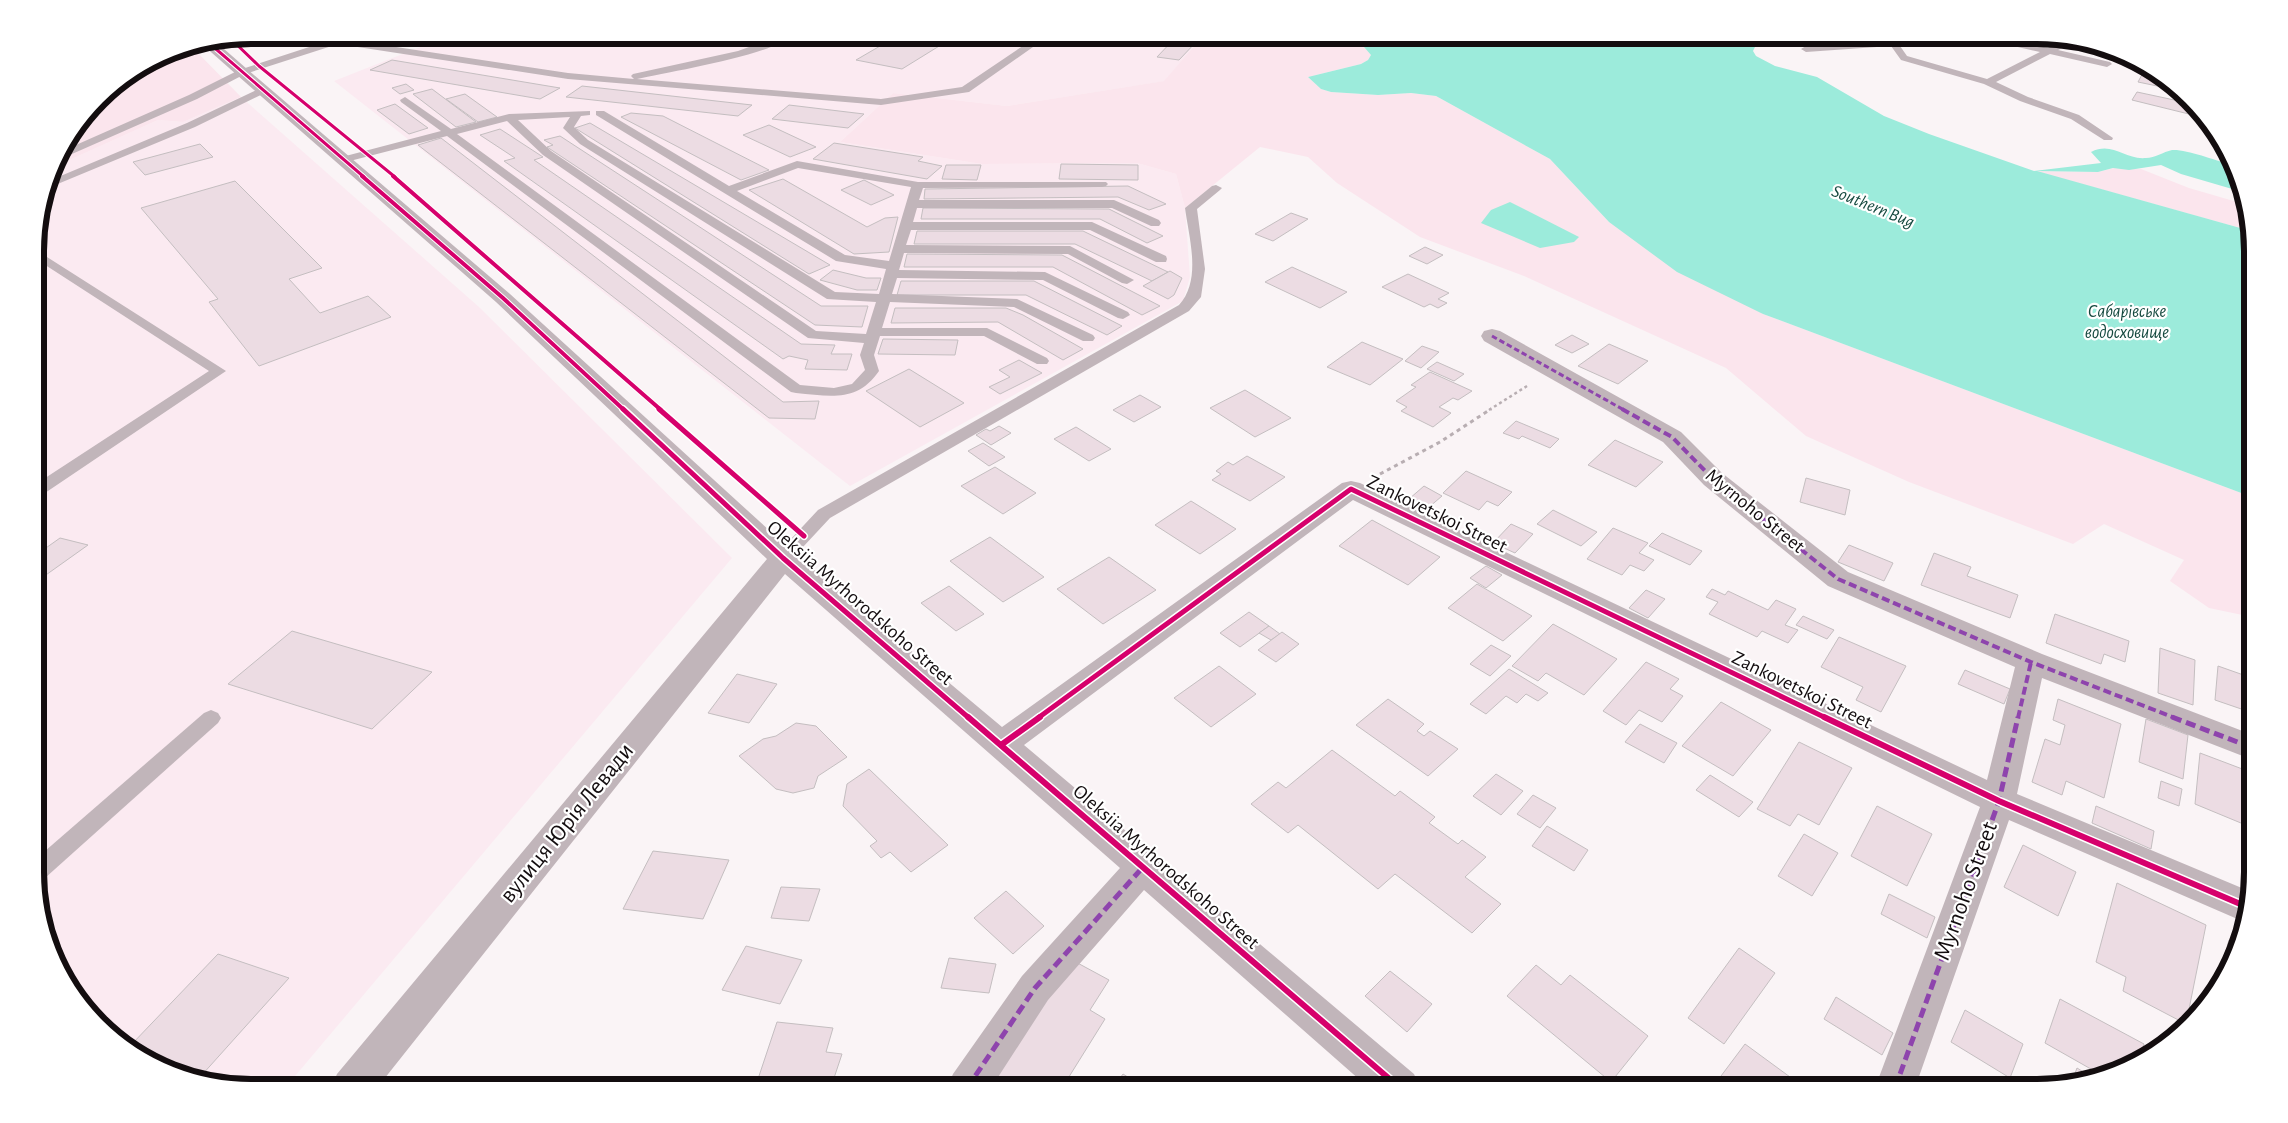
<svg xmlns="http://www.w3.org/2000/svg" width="2288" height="1123" font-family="'Alegreya Sans',sans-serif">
<rect width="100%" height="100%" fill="#faf4f6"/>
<!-- built -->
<g fill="#fbeaf1">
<polygon points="388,35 1204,35 1165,81 1007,106 893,93 840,142 982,164 1137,163 1176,174 1185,208 1190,277 1183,301 850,486 334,81 428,44"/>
<polygon points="241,97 479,307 732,558 285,1088 251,1088 156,1066 79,1003 52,955 37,901 35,236 54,167 158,120 183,122"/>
</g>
<!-- green -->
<g fill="#fbe5ed">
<polygon points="1204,35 1342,35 1364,47 1371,55 1368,60 1361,64 1308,77 1321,89 1331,92 1378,95 1411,93 1436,96 1550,159 1609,222 1763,314 2252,497 2252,617 2209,608 2170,581 2184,560 2104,524 2073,544 1909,482 1806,436 1726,368 1524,276 1420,237 1337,183 1308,157 1260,147 1185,208 1176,174 1137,163 982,164 840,142 893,93 1007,106 1164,81"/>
<polygon points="192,47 241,97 183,122 158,120 54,167 57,156 108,89 169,51"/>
<polygon points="2114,168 2141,169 2189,188 2244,204 2251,223 2251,231 2035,171 2098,172"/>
</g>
<!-- water -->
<g fill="#9cebdb">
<path d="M1342,35H1780L1784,37L1783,39L1755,47L1753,51L1756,56L1775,66L1817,77L1884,116L1929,134L2034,171L2101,163L2091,152C2113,141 2124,160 2146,158C2155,158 2163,152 2172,150C2186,149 2214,160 2229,164L2239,191L2181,174L2161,165L2129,170L2113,168L2098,172L2037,171L2251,231L2252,497L1763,314L1677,272L1609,222L1550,159L1436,96L1411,93L1378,95L1331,92L1321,89L1308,77L1361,64L1368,60L1371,55L1364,47Z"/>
<polygon points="1510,202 1579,237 1574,242 1540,248 1481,223 1491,210"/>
</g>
<!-- building -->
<g fill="#ecdce3" stroke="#c4bec0">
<polygon points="677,35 716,35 699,43 671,38"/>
<polygon points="728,35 769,35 756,42 726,36"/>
<polygon points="899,35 957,35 902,69 856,60"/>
<polygon points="1175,38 1197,41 1179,60 1157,57"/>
<polygon points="392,60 560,88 540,99 370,70"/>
<polygon points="2145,69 2153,71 2166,80 2162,87 2138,82"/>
<polygon points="406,84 414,90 400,94 392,88"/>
<polygon points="582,86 752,105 738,116 566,97"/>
<polygon points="432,89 476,122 456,127 413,94"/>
<polygon points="2137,92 2193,104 2205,118 2132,100"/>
<polygon points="465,94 497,117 478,122 446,99"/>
<polygon points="395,104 428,128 409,134 377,110"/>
<polygon points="789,105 864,114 848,128 772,119"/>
<polygon points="631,113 663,116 769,170 741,180 621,117"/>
<polygon points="590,123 830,265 809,274 575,128"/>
<polygon points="769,125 816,147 790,157 743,135"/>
<polygon points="500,129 543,157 534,160 801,344 835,345 831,354 852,354 847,370 805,369 808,360 789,356 783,359 504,161 515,158 480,135"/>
<polygon points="560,136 821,306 868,306 862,327 815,325 547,147 553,145 544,140"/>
<polygon points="441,138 783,402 819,401 815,419 769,418 418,145"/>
<polygon points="834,143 923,157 918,161 942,166 927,179 813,159"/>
<polygon points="200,144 213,157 145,175 133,162"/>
<polygon points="1061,164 1138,165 1138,180 1059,179"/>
<polygon points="946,165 981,165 977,180 942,179"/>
<polygon points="783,179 867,227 885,218 898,217 889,252 854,254 749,190"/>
<polygon points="864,180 894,195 871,205 841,190"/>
<polygon points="235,181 322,268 289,279 320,313 368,296 391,317 259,366 209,302 218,299 141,208"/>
<polygon points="1128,186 1166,204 1149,210 1118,197 924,199 925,189"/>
<polygon points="923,208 1109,209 1163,236 1147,243 1100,219 921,219"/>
<polygon points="1291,213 1308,219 1273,241 1255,234"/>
<polygon points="917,231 1083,231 1168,272 1152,281 1075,244 914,244"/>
<polygon points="1425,247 1443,255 1427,264 1409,256"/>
<polygon points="907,254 1062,255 1160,306 1142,315 1053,267 904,267"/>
<polygon points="1292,267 1347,292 1320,308 1265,282"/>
<polygon points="833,270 866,278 881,278 877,290 857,290 820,280"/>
<polygon points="1170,271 1182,278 1174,295 1168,299 1143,286"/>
<polygon points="1408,274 1449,293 1438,299 1447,303 1438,308 1430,304 1424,307 1382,287"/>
<polygon points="901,281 1034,281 1122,326 1107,335 1026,295 897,295"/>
<polygon points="895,308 1006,308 1023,315 1083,349 1063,360 998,322 891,323"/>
<polygon points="1572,335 1589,344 1572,353 1555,345"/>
<polygon points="883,339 958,340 955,355 878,354"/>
<polygon points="1362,342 1403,359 1370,385 1327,367"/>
<polygon points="1609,344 1648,361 1618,384 1578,366"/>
<polygon points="1422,346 1439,352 1421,368 1405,361"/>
<polygon points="1019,360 1042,373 1000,394 989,387 1010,377 999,370"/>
<polygon points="1437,362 1464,374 1454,381 1427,369"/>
<polygon points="909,369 964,403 920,427 866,391"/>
<polygon points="1430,372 1472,391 1458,400 1453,398 1439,407 1451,413 1433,427 1401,411 1407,407 1396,401 1416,387 1411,385"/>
<polygon points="1245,390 1291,418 1255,437 1210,408"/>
<polygon points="1140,395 1161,407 1134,422 1113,410"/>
<polygon points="1516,421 1559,439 1550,448 1522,436 1519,439 1503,433"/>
<polygon points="999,426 1011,433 991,445 976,435 986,429 990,431"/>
<polygon points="1076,427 1111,449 1089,461 1054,439"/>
<polygon points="1615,440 1663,462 1636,487 1588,465"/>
<polygon points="983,443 1005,457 989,466 968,451"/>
<polygon points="1247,456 1285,477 1250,501 1212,480 1221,474 1216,471 1228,462 1233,465"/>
<polygon points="995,467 1036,493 1003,514 961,486"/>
<polygon points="1466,471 1512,492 1498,506 1487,501 1479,510 1443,493"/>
<polygon points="1806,478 1850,490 1845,515 1800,502"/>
<polygon points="1424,486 1442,496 1428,508 1409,499"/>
<polygon points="1191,501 1236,529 1200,554 1155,525"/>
<polygon points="1553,510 1597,532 1581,546 1537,524"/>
<polygon points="1372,520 1440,557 1408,585 1339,546"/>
<polygon points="1511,524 1533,534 1515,553 1493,543"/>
<polygon points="1613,528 1648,543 1639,553 1654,560 1644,571 1630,565 1622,575 1587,559"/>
<polygon points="1662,533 1702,551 1690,565 1649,546"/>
<polygon points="990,537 1044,577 1003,602 950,561"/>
<polygon points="60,538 88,545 36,582 36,555"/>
<polygon points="1849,545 1893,563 1884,581 1838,562"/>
<polygon points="1934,553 1971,567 1967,576 2018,595 2010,618 1921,585"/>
<polygon points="1109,557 1156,590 1103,624 1057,589"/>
<polygon points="1486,566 1502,575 1486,588 1470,578"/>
<polygon points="1477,584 1532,616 1503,641 1448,608"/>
<polygon points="949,586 984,614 956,631 921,603"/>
<polygon points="1712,589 1725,595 1728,591 1768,610 1776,600 1796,609 1785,625 1798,630 1788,643 1762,631 1757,637 1709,614 1718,602 1706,597"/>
<polygon points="1646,590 1665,599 1648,618 1629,608"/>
<polygon points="1249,612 1269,626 1240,647 1220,633"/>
<polygon points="2055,614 2129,641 2125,662 2104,654 2101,664 2046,643"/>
<polygon points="1803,616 1834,630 1827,639 1796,625"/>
<polygon points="1553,624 1617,659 1584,695 1546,673 1538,681 1512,666"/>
<polygon points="1269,626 1280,634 1271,640 1259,633"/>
<polygon points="292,631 432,672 372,729 228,684"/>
<polygon points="1282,632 1299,644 1276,662 1258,650"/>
<polygon points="1839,637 1906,666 1881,712 1856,700 1863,687 1821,667"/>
<polygon points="1491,645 1511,656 1490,676 1470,664"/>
<polygon points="2160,648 2195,660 2193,705 2158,693"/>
<polygon points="1646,662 1679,679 1670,689 1683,696 1662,722 1639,710 1626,725 1603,711"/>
<polygon points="1219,666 1256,694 1211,727 1174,698"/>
<polygon points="2218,666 2252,678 2253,713 2215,700"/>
<polygon points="1509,669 1548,693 1538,701 1526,694 1517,703 1506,696 1486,714 1470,704"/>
<polygon points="1965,670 2010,689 2004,704 1958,684"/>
<polygon points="737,674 777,684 749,723 708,713"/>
<polygon points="1388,699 1424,724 1417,731 1424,736 1430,731 1458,749 1428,776 1356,725"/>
<polygon points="2058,699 2121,724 2104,798 2066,781 2062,795 2032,782 2045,739 2060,745 2065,725 2053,720"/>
<polygon points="1721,702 1771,730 1733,776 1682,746"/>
<polygon points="2146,719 2188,735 2183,779 2139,762"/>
<polygon points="796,723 816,726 847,757 818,776 814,788 793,793 776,789 739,756 763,739 776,736"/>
<polygon points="1640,724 1677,743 1664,763 1625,742"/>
<polygon points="1799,742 1852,768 1819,825 1798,814 1790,826 1757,809"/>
<polygon points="1332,750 1395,796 1400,791 1435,817 1429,823 1458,844 1462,840 1486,857 1465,877 1501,904 1472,933 1395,874 1378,889 1298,825 1288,833 1251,804 1278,782 1286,788"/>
<polygon points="2200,753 2253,773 2253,828 2195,804"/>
<polygon points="869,769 948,845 911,872 890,852 881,858 870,846 877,841 843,806 847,784"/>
<polygon points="1496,774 1523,791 1501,815 1473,796"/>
<polygon points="1710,775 1753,802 1739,817 1696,790"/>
<polygon points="2161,781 2182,789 2179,806 2158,798"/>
<polygon points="1533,795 1556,808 1540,828 1517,814"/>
<polygon points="1877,806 1932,834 1907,886 1851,856"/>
<polygon points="2096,806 2154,831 2151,849 2092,823"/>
<polygon points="1547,826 1588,850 1574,871 1532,846"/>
<polygon points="1804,834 1838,853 1812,896 1778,876"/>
<polygon points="2023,845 2076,872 2058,916 2004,887"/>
<polygon points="653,851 729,860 703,919 623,909"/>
<polygon points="2117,883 2206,925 2186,1024 2123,991 2126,977 2096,962"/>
<polygon points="781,887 820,889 809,921 771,918"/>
<polygon points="1006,891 1044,926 1013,954 974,918"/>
<polygon points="1889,894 1935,917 1927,938 1881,914"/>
<polygon points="2229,940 2236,944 2231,967 2214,992"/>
<polygon points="746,946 802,960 780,1004 722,990"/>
<polygon points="1739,948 1775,973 1724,1044 1688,1018"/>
<polygon points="218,954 289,978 201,1076 156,1066 131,1045"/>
<polygon points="949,958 996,964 989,993 941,988"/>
<polygon points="1072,960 1109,980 1090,1010 1105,1019 1062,1088 983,1088"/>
<polygon points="1536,965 1561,985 1570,975 1648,1036 1611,1082 1507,996"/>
<polygon points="1390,971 1432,1004 1407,1032 1365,996"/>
<polygon points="1836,997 1893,1033 1882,1055 1824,1019"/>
<polygon points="2060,999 2144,1044 2139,1060 2105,1077 2045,1043"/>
<polygon points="1965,1010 2023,1044 2010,1078 1951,1042"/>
<polygon points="777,1022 833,1028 826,1052 842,1054 832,1084 817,1082 815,1088 755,1088"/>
<polygon points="1745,1044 1805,1088 1712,1088"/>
<polygon points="2077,1068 2095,1079 2071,1084"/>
<polygon points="1123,1074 1145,1088 1113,1088"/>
</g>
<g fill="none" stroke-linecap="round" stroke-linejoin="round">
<!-- path-far1 -->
<polyline stroke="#b8aeb2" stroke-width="2.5" stroke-dasharray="3 3" stroke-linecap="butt" points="1489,410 1527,386"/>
<!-- path -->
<polyline stroke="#b8aeb2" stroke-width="3" stroke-dasharray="4 4" stroke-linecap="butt" points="1380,474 1440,442 1491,409"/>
<!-- lane -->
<g fill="#c1b5ba" fill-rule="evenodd">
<path d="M346,35H352L354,37L350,40L568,73L634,79L631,76L633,74L738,51L782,35H793C773,55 669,72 637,79L881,99L962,87L1039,35H1050L969,92L881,105L568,79L338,44L245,74L197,99L56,161L60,152L189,95L239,70Z"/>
<polygon points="574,35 594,35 600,38 595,41"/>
<path d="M1886,35H1892L1896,40L1978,35L1996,36L2048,48L2063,41L2073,43L2058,50L2110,62L2112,64L2107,67L2050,54L1996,82L2028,97L2079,115L2113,138L2112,140H2104L2071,119L2020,101L1984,84L1901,60L1891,46L1806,52L1801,49L1806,46L1887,41L1884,37ZM1978,41L1996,42L2040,52L1987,79L1907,56L1900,46Z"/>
<polygon points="263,87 267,88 267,92 195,127 48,188 51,180 187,123"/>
<path d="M405,97L451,129L509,114L590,111V115L581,116L574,127L588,140L835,292L879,294L886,269L836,261L596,115V111H604L729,186L797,161L918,182H1106L1108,184L1106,186L1102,187L923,188L919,200H1114L1159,220L1161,223L1159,226H1151L1112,208H917L913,222H1092L1166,256L1167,259L1166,262H1156L1090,230H911L906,245L1070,246L1134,280L1127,284L1122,283L1068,254L904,253L899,270L1045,272L1128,312L1130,315L1123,319L1118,318L1043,280L897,278L892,294L1017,299L1093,335L1095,338L1093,341H1083L1014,307L890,302L882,328H987L1047,358L1049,361L1047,364H1037L984,336H880L874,355L879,371C857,403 830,396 796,393L791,392L447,136L342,163L338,162L336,160L338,158L441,131L401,102L400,100ZM570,117L563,128L580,144L827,299L876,302L866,334L816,331L551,151L518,120ZM507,121L543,155L808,338L864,343L860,355L865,370L852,384L834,388L800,385L457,134ZM798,168L911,187L889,261L845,255L737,191Z"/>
<path d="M1216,185L1222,188L1220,190L1197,209L1205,269L1201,297L1189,311L830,518L789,562L783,564L777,562L774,558L777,554L818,510L1179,305C1202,280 1189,238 1185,208L1212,186Z"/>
<polygon points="36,250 226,371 42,495 36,496 36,484 209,371 36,259"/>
<polygon points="211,710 218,713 221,718 218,723 45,878 37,881 37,858 204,713"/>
</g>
<!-- street -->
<polygon fill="#c1b5ba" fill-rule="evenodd" points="242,67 247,69 510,294 793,552 1002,727 1342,483 1351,481 1360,483 1987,780 2015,667 1828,586 1704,485 1663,442 1484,341 1481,336 1484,331 1492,329 1500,331 1681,432 1722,473 1848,572 2042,654 2253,735 2253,760 2042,678 2017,794 2249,891 2242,921 2009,820 1915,1088 1875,1088 1980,807 1353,500 1024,745 1414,1074 1420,1088 1369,1088 1144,890 1048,1000 991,1088 947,1088 953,1074 1022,976 1120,868 785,574 377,1088 331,1088 337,1074 767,559 496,302 237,75 234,72 237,69"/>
<!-- secondary -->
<polygon fill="#c0b4ba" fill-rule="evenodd" points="216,42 247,69 250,72 247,75 237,75 203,45"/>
<!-- quiet-far2 -->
<polyline stroke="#8e44ad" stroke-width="3" stroke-dasharray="5.5 3" stroke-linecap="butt" points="1492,336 1624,410"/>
<!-- quiet-far1 -->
<g stroke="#8e44ad" stroke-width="4" stroke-dasharray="8 4" stroke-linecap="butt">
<polyline points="1622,409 1672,437 1713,479 1838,579 2031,662 2175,718"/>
<polyline points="2018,718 2031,662"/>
</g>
<!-- quiet -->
<g stroke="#8e44ad" stroke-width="5" stroke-dasharray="10 5" stroke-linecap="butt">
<polyline points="2172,717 2253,748"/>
<polyline points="967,1088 1035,988 1143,867"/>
<polyline points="1895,1088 1999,801 2018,717"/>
</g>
<!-- cycleway-far3 casing -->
<g stroke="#fff" stroke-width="5">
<g id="cycleway-far3">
<polyline points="231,39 259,66 395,177"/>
<polyline points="209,43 364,177"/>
</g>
</g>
<!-- cycleway-far2 casing -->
<g stroke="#fff" stroke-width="6">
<g id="cycleway-far2">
<polyline points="362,176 503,298 624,410"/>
<polyline points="393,176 661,410"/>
</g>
</g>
<!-- cycleway-far1 casing -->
<g stroke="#fff" stroke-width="8">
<g id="cycleway-far1">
<polyline points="623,409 783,558 969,718"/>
<polyline points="659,409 804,536"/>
<polyline points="1038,718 1351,489 1826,718"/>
</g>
</g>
<!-- cycleway casing -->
<g stroke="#fff" stroke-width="9">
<g id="cycleway">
<polyline points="968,717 1400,1088"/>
<polyline points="1824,717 1999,801 2245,906"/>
<polyline points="1001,745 1040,717"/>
</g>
</g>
<!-- cycleway-far3 -->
<use href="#cycleway-far3" stroke="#d6006c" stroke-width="3"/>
<!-- cycleway-far2 -->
<use href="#cycleway-far2" stroke="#d6006c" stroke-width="4"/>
<!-- cycleway-far1 -->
<use href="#cycleway-far1" stroke="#d6006c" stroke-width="5"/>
<!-- cycleway -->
<use href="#cycleway" stroke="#d6006c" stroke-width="6"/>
</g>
<g text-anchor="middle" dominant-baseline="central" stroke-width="4.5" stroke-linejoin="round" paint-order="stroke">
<!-- far-water labels -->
<g font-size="18" font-style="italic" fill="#15493f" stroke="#fff">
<text transform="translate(1873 207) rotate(22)">Southern Bug</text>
<text x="2127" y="312">Сабарівське<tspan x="2127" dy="21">водосховище</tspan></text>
</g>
<!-- street labels -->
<g font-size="20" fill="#130d0f" stroke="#fff">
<text transform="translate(1755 511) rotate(39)">Myrnoho Street</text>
<text transform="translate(1437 514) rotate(26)">Zankovetskoi Street</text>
<text transform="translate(860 603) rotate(41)">Oleksiia Myrhorodskoho Street</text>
<text transform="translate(1802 690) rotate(26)">Zankovetskoi Street</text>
<text transform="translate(1166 867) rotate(41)">Oleksiia Myrhorodskoho Street</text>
</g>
<!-- near-street labels -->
<g font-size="24" fill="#130d0f" stroke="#fff">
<text transform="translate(567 823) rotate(-51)">вулиця Юрія Левади</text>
<text transform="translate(1966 891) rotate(-70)">Myrnoho Street</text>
</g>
</g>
<!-- crop -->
<path d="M0 0H2288V1123H0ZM251 44H2037A207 207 0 0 1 2244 251V872A207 207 0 0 1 2037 1079H251A207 207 0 0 1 44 872V251A207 207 0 0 1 251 44Z" fill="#fff" fill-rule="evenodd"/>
<path fill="none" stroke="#130d0f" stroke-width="6" d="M251 44H2037A207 207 0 0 1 2244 251V872A207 207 0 0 1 2037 1079H251A207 207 0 0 1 44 872V251A207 207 0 0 1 251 44Z"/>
</svg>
